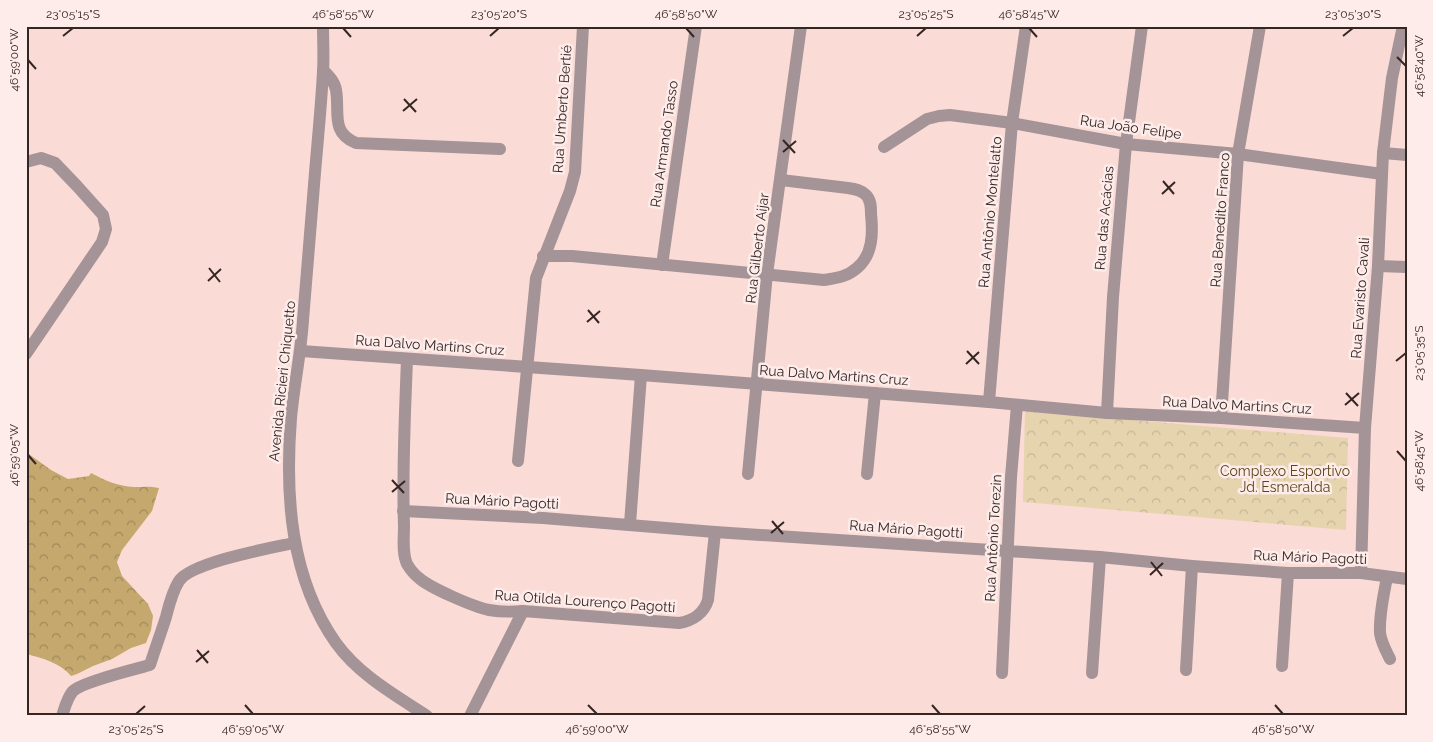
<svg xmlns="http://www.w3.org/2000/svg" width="1433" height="742" font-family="Raleway,sans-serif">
<defs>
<pattern id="forest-crowns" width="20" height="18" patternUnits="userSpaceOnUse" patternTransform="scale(1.25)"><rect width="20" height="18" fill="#c4a86d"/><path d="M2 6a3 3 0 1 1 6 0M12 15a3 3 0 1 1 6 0" fill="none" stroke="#a08959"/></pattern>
<pattern id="park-crowns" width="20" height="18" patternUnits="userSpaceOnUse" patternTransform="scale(1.25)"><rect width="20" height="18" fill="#e6d4af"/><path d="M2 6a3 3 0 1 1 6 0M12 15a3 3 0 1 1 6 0" fill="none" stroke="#c6b696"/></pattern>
</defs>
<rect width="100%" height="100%" fill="#fbdbd5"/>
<!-- forest -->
<path fill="url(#forest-crowns)" d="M26,452L51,470L68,479L89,476L91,473C106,481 118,486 134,487C143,487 150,486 159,488L152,511L122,550L117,562L122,576L148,604L153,616L151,630L146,643L131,648L112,659L93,666L77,674L71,676C61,663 42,658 26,654Z"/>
<!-- park -->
<polygon fill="url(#park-crowns)" points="1025,411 1348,438 1346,530 1023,502"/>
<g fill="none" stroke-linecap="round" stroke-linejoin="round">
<!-- minor -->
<g stroke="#a49397" stroke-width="12">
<path d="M323,26C323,41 324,57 323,72C321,109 317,147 314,185C310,230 307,275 303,320C301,353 294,385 291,418C285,495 290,578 336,643C359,675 395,695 427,716"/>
<path d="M323,70C329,76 335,82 336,90C340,112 330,132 356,143L500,149"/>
<polyline points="884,147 927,119 939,116 950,115 1012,123 1126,144 1238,154 1382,174"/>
<polyline points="1383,153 1407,155"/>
<polyline points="26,162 41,158 55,163 77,186 103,215 106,229 102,242 26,354"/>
<path d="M543,256H572L824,280C836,278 847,277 857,268C873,255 873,233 871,214C871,207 871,200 866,195C861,190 855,189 848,188L781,180"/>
<polyline points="662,265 696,26"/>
<polyline points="1378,266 1407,267"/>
<polyline points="301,351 641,375 989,402 1107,413 1221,418 1365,428"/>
<path d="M407,359C405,414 402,470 404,526C404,538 402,553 407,564C410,569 415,575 419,578C430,588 474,607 489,610C500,612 511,612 523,611L679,623C693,621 704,613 708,600L715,532"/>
<polyline points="989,402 1012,123 1026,26"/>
<polyline points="1107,413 1113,297 1126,144 1142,26"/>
<polyline points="1221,418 1238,154 1260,26"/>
<polyline points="518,461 536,278 570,191 575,172 583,26"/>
<polyline points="748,474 767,274 801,26"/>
<polyline points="867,474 875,393"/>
<polyline points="403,511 543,518 715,532 1100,557 1192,566 1288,573 1361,573 1407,579"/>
<polyline points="630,524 641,375"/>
<polyline points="1361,573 1365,428 1378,266 1383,153 1392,78 1403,26"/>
<path d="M1387,577C1384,594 1379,614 1380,633C1381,642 1386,651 1390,659"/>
<polyline points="1282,666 1288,573"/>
<polyline points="1186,670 1192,566"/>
<polyline points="1002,673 1011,477 1017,405"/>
<polyline points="1092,673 1100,557"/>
<path d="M62,716C65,707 67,698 73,691C82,682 135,669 150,665C155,649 161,633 166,617C169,605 172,592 179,581C191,562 271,548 294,543"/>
<polyline points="470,716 523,611"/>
</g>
</g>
<!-- ticks -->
<path fill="none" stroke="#342623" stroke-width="2" d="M343,28L351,37M686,28L694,37M1029,28L1037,37M63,36L73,28M490,36L499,28M917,36L926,28M1343,36L1353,28M1397,57L1406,66M28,60L36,69M404,99L416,112M403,111L417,99M783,140L795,153M783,152L796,141M1163,181L1174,194M1162,194L1175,182M209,268L220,282M208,281L221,269M588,310L599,323M587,322L600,311M967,351L979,364M1396,361L1406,353M966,364L979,352M1346,393L1358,406M1345,405L1359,393M1397,451L1406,461M28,455L36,464M392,480L404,493M392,492L405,481M772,521L783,534M771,533L784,522M1151,562L1162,576M1150,575L1163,563M197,650L208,663M196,662L209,651M245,705L253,714M588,705L597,714M932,705L940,714M1275,705L1283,714M136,714L145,706"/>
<g text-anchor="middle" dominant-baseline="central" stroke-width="5" stroke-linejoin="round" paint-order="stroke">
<!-- street labels -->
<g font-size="14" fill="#342623" stroke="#fdecea">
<text transform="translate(562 109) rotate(-86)">Rua Umberto Bertié</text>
<text transform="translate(1131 127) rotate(8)">Rua João Felipe</text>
<text transform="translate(664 144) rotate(-82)">Rua Armando Tasso</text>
<text transform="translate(990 212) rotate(-85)">Rua Antônio Montelatto</text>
<text transform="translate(1104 218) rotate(-85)">Rua das Acácias</text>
<text transform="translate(1220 220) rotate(-86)">Rua Benedito Franco</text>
<text transform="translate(757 248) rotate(-83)">Rua Gilberto Aijar</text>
<text transform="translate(1360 298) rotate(-86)">Rua Evaristo Cavali</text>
<text transform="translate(430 345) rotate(4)">Rua Dalvo Martins Cruz</text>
<text transform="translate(834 375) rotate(4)">Rua Dalvo Martins Cruz</text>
<text transform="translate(282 381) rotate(-84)">Avenida Ricieri Chiquetto</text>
<text transform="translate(1237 405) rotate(3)">Rua Dalvo Martins Cruz</text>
<text transform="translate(502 501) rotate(3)">Rua Mário Pagotti</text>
<text transform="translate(906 529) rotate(4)">Rua Mário Pagotti</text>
<text transform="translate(993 538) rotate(-87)">Rua Antônio Torezin</text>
<text transform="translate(1310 557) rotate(2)">Rua Mário Pagotti</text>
<text transform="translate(585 601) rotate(4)">Rua Otilda Lourenço Pagotti</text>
</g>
<!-- park labels -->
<g font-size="14" fill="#5a4617" stroke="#fdecea">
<text x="1285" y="471">Complexo Esportivo<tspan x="1285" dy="16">Jd. Esmeralda</tspan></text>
</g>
</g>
<!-- border -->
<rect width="1433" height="742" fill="none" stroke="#fdecea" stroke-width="55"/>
<rect x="28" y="28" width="1378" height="686" fill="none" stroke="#342623" stroke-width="2"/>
<g font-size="12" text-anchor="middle" fill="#342623">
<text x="73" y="18">23°05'15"S</text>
<text x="343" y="18">46°58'55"W</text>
<text x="499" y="18">23°05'20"S</text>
<text x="686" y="18">46°58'50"W</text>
<text x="926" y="18">23°05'25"S</text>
<text x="1029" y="18">46°58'45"W</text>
<text x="1353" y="18">23°05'30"S</text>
<text transform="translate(14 60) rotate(-90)" y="4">46°59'00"W</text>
<text transform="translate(1419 66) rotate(-90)" y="4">46°58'40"W</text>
<text transform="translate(1419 353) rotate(-90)" y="4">23°05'35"S</text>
<text transform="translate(14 455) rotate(-90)" y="4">46°59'05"W</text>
<text transform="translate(1419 461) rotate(-90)" y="4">46°58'45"W</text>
<text x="136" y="733">23°05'25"S</text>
<text x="253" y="733">46°59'05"W</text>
<text x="597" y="733">46°59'00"W</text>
<text x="940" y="733">46°58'55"W</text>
<text x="1283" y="733">46°58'50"W</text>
</g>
</svg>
